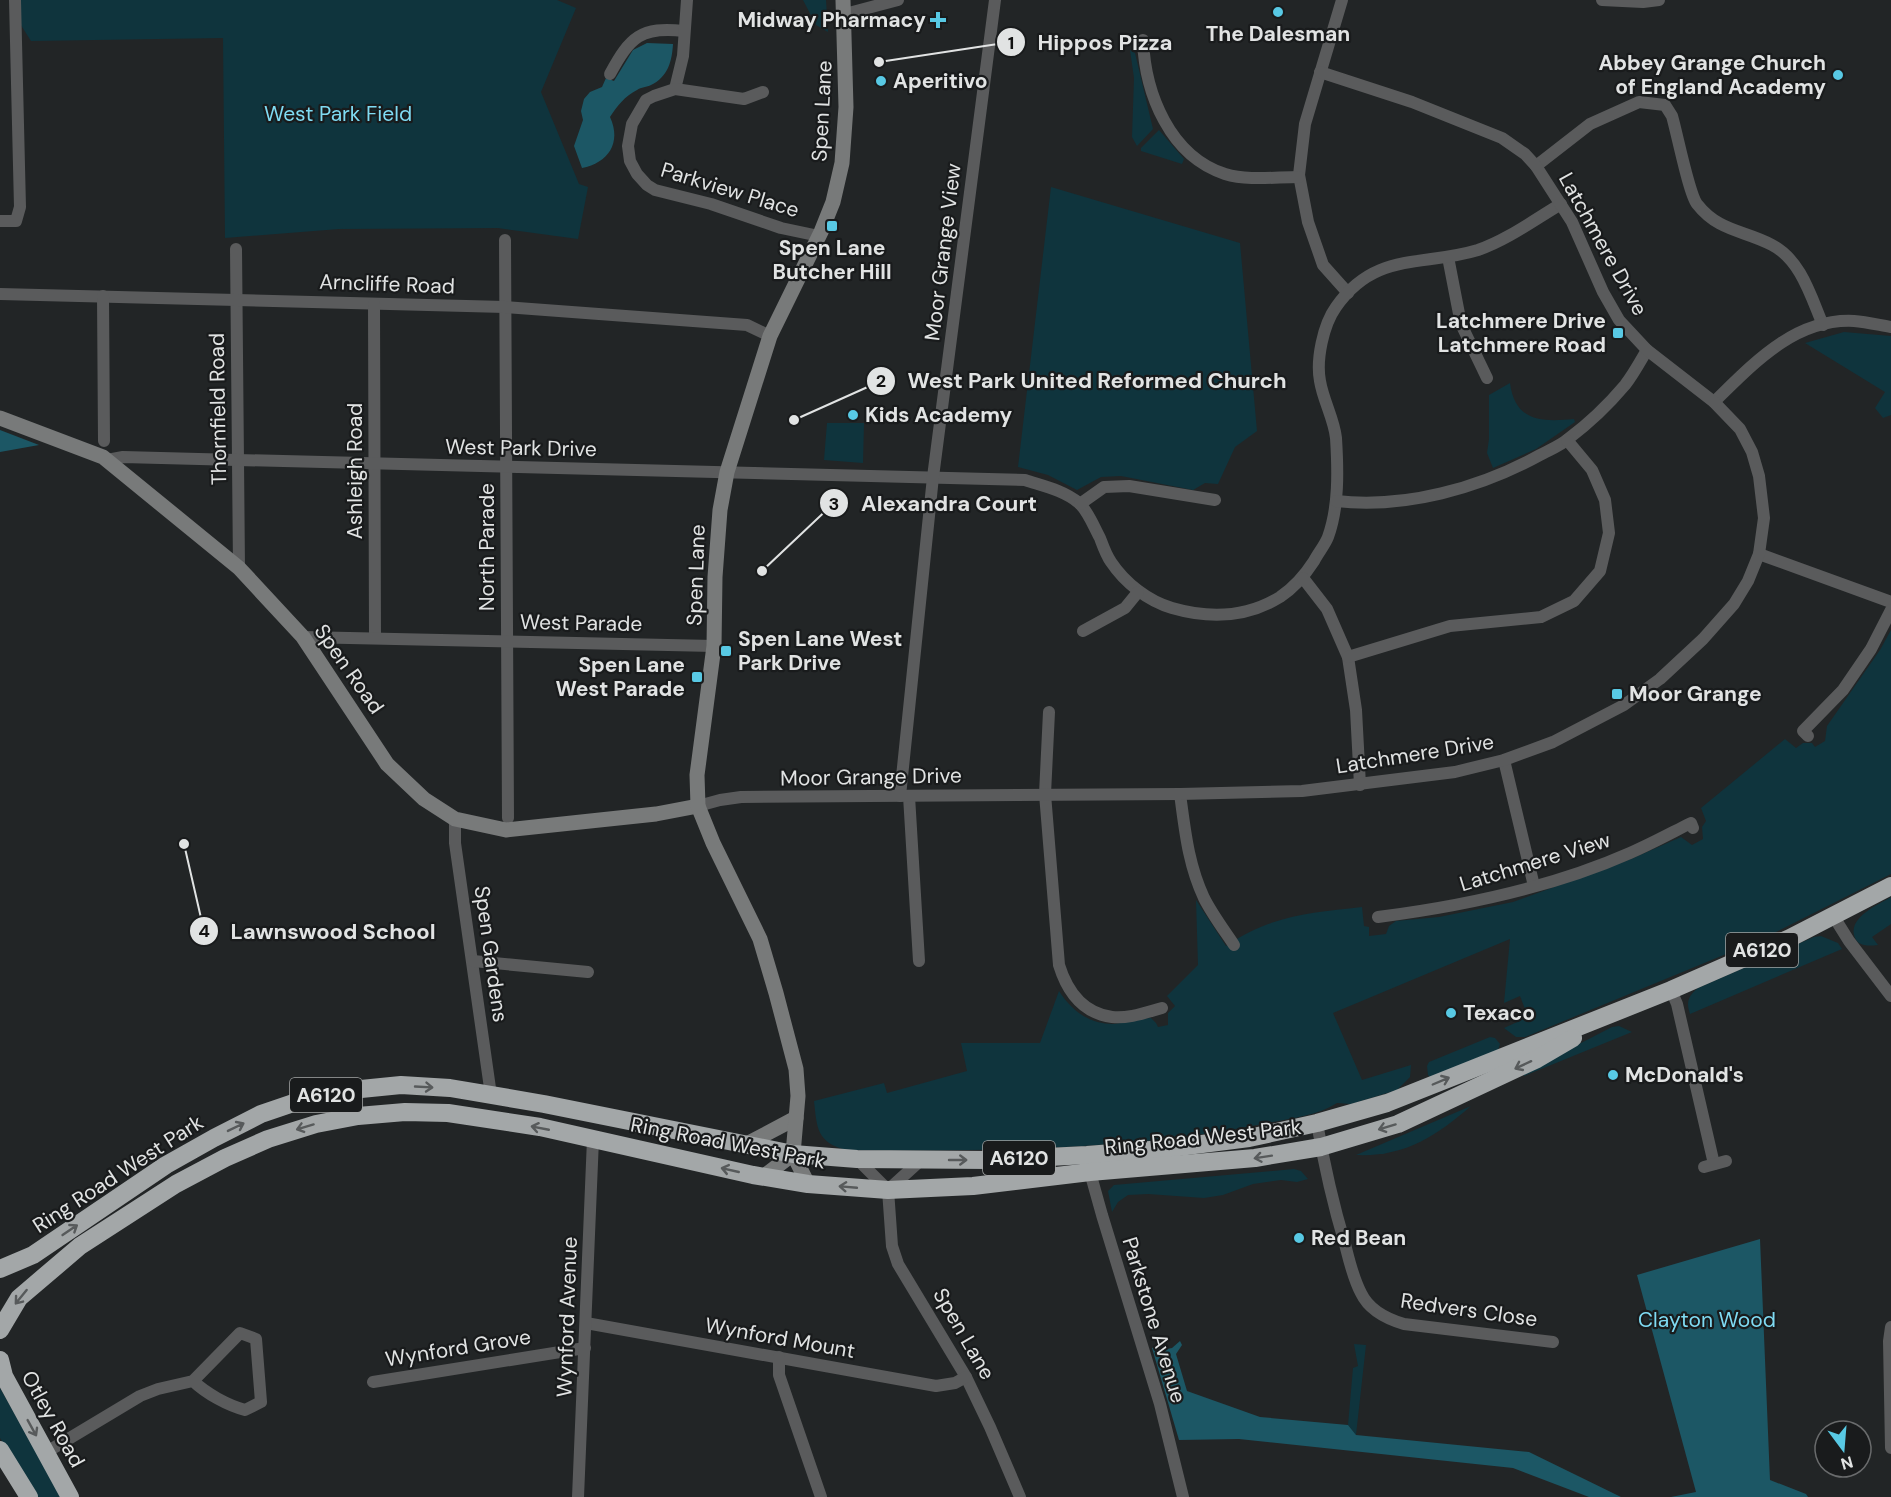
<svg xmlns="http://www.w3.org/2000/svg" width="1891" height="1497" font-family="'DM Sans',sans-serif">
<rect width="100%" height="100%" fill="#222526"/>
<!-- green -->
<g fill="#0f343d">
<polygon points="20,0 557,0 576,8 541,92 579,184 588,187 578,239 498,228 339,229 225,238 223,38 31,41 19,22"/>
<polygon points="803,0 826,0 828,32 816,25"/>
<polygon points="1130,50 1135,53 1153,129 1137,146 1132,137 1134,78"/>
<polygon points="1159,130 1184,159 1182,164 1141,151 1141,148"/>
<polygon points="1051,187 1240,243 1257,431 1235,447 1218,484 1205,483 1193,490 1121,476 1101,477 1077,490 1048,475 1018,467"/>
<polygon points="1844,332 1891,336 1891,415 1883,418 1875,408 1885,392 1805,343"/>
<path d="M1510,383C1515,422 1542,422 1574,419L1575,422L1536,449L1493,468L1487,453L1489,439V395Z"/>
<polygon points="827,423 864,423 863,463 824,460"/>
<path d="M1891,630V874L1760,940L1525,1037H1516L1504,1028L1528,1017L1520,996L1504,1003L1510,939L1333,1013L1362,1080L1411,1065L1410,1077L1397,1090L1351,1104L1337,1103C1317,1116 1291,1118 1268,1123C1129,1151 987,1151 846,1150C817,1142 817,1129 814,1101L884,1083L887,1093L967,1071L961,1043H1040L1059,991C1071,1010 1089,1024 1113,1024C1126,1023 1138,1018 1151,1018L1156,1023L1158,1027L1168,1025V1013L1175,1006L1167,996L1198,965L1196,900L1226,946C1271,915 1310,913 1362,907L1364,926L1369,927V936L1386,934L1389,926L1396,921L1439,917L1513,902L1631,859L1681,837L1692,845L1703,839L1702,827L1706,821L1701,808L1785,739L1796,748L1803,743H1812L1815,747L1825,741L1827,726L1880,650Z"/>
<path d="M1891,897V924L1872,937L1878,945C1868,946 1857,947 1854,935C1850,916 1878,905 1891,897Z"/>
<path d="M1821,936L1838,943L1842,949L1690,1014C1686,1002 1688,996 1698,988L1814,937Z"/>
<polygon points="1619,1026 1632,1032 1524,1076 1523,1073 1612,1027"/>
<polygon points="1490,1037 1495,1038 1500,1044 1498,1050 1430,1077 1428,1075 1427,1066 1429,1062"/>
<path d="M1471,1106C1435,1137 1404,1157 1356,1155Z"/>
<polygon points="1294,1169 1301,1171 1308,1179 1297,1182 1281,1180 1253,1184 1223,1195 1204,1198 1148,1194 1128,1195 1118,1202 1112,1212 1108,1191 1114,1185"/>
<polygon points="1354,1344 1366,1345 1356,1435 1348,1425 1353,1368 1358,1366"/>
<polygon points="0,1388 62,1497 37,1497 0,1438"/>
</g>
<!-- forest -->
<g fill="#1c5765">
<path d="M647,43L673,44C672,61 668,77 651,85C647,87 641,87 637,90C625,96 617,106 610,117C622,143 608,163 582,168L574,146L583,120L581,111L584,99L590,92L602,87L606,78L614,81L633,50Z"/>
<polygon points="0,430 39,445 0,452"/>
<polygon points="1760,1239 1770,1480 1806,1494 1808,1497 1671,1497 1696,1492 1637,1275"/>
<polygon points="1180,1341 1182,1345 1176,1354 1187,1391 1260,1417 1348,1425 1356,1435 1529,1452 1621,1497 1589,1497 1513,1468 1239,1439 1179,1440 1152,1348 1159,1345 1162,1350 1172,1348"/>
</g>
<g fill="none" stroke-linecap="round" stroke-linejoin="round">
<!-- street -->
<g stroke="#5a5b5c" stroke-width="12">
<polyline points="1342,0 1305,124 1299,175 1308,222 1323,265 1348,293"/>
<polyline points="1602,0 1643,2 1659,0"/>
<polyline points="845,14 898,0"/>
<path d="M1143,40C1145,94 1170,156 1225,174C1248,181 1275,177 1299,177"/>
<path d="M610,74C630,37 641,26 684,31"/>
<polyline points="675,89 683,56 687,0"/>
<polyline points="763,92 744,99 675,89 654,96 646,100 632,124 628,146 630,161 637,174 647,185 655,190 711,204 781,228 819,236"/>
<path d="M1536,166L1590,124L1639,102L1665,105L1672,116C1677,133 1689,194 1697,204C1719,232 1744,230 1772,245C1801,260 1811,297 1823,325"/>
<polyline points="0,221 16,221 20,207 15,0"/>
<polyline points="505,240 508,818"/>
<polyline points="236,249 239,568"/>
<polyline points="1448,257 1461,324 1487,378"/>
<polyline points="0,294 505,307 747,325 770,336"/>
<polyline points="103,296 104,441"/>
<polyline points="374,304 375,638"/>
<path d="M1714,402C1753,364 1795,318 1854,321C1866,322 1879,325 1891,327"/>
<path d="M107,460L123,457L1025,480C1043,486 1063,490 1079,503C1088,511 1094,527 1100,538C1103,546 1106,555 1111,562C1125,583 1148,601 1172,608C1210,619 1246,618 1280,597C1295,587 1305,575 1314,561C1318,553 1325,545 1328,537C1339,507 1338,470 1336,438C1334,419 1323,400 1320,381C1316,360 1323,325 1336,307C1375,251 1422,267 1478,250C1507,240 1534,220 1561,204"/>
<path d="M1336,501C1405,509 1480,488 1540,455C1549,450 1560,446 1568,439C1588,424 1609,404 1625,385C1633,375 1640,362 1647,350"/>
<polyline points="1080,504 1104,487 1129,486 1215,500"/>
<polyline points="1759,554 1891,602"/>
<polyline points="1303,578 1327,609 1348,657 1356,710 1360,785"/>
<polyline points="1083,631 1125,608 1138,592"/>
<polyline points="303,637 714,646"/>
<polyline points="1348,657 1450,626 1541,617 1574,601 1600,571 1609,533 1605,500 1592,470 1567,440"/>
<path d="M1049,712L1045,794L1059,965C1067,991 1082,1013 1112,1017C1128,1019 1147,1012 1162,1008"/>
<polyline points="1808,736 1803,731 1843,690 1871,649 1891,610"/>
<polyline points="1504,760 1534,886"/>
<path d="M1180,794C1185,830 1188,864 1204,898C1212,914 1224,930 1234,945"/>
<polyline points="900,796 933,477 995,0"/>
<polyline points="909,796 919,961"/>
<polyline points="698,806 720,800 741,797 1180,794 1302,791 1455,772 1504,760 1553,742 1624,705 1660,679 1703,639 1734,604 1748,581 1759,554 1764,518 1759,476 1752,452 1740,429 1714,402 1647,350 1619,320 1603,292 1572,222 1536,166 1525,154 1502,138 1412,102 1320,72"/>
<polyline points="455,819 455,843 491,1095"/>
<path d="M1378,917C1464,906 1551,888 1630,853C1651,844 1671,833 1691,823L1693,828"/>
<polyline points="1834,917 1849,941 1891,996"/>
<polyline points="473,961 588,972"/>
<polyline points="1671,990 1677,1004 1714,1164"/>
<path d="M1317,1123C1324,1164 1333,1204 1345,1244C1349,1260 1353,1278 1361,1293C1369,1310 1387,1319 1404,1324L1553,1342"/>
<polyline points="857,1159 888,1190 892,1246 898,1264 966,1377 990,1427 1020,1497"/>
<polyline points="1088,1165 1102,1215 1160,1404 1183,1497"/>
<polyline points="1704,1167 1726,1161"/>
<polyline points="888,1190 921,1160"/>
<polyline points="586,1323 936,1386 955,1383 966,1377"/>
<polyline points="1891,1327 1889,1341 1891,1448"/>
<polyline points="779,1357 779,1375 821,1497"/>
<polyline points="373,1382 585,1348"/>
<path d="M45,1453L140,1396L158,1389L193,1381C207,1394 227,1405 245,1410L261,1402L256,1339L240,1333L193,1381"/>
<polyline points="578,1497 593,1139"/>
</g>
<!-- secondary -->
<g stroke="#787a7a" stroke-width="15">
<polyline points="0,418 103,457 239,568 303,637 387,764 424,799 455,819 506,830 656,814 698,806"/>
<polyline points="745,1145 796,1118"/>
<polyline points="763,1177 793,1154"/>
<polyline points="808,1184 793,1154 798,1096 796,1069 776,993 760,939 713,843 698,806 697,775 714,646 715,577 720,510 727,472 770,336 821,232 833,202 842,163 846,107 843,0"/>
</g>
<!-- highway -->
<g stroke="#a3a7a8" stroke-width="18">
<polyline points="0,1269 33,1255 166,1165 214,1138 261,1114 308,1098 351,1090 401,1085 450,1088 544,1104 793,1154 857,1159 989,1160 1087,1155 1163,1149 1249,1138 1317,1123 1387,1103 1671,990 1790,938 1891,886"/>
<polyline points="0,1330 19,1298 80,1246 176,1184 225,1158 268,1139 316,1124 358,1116 405,1112 448,1113 540,1127 753,1175 808,1184 888,1190 973,1186 1090,1172 1255,1158 1321,1147 1398,1124 1537,1059 1573,1038"/>
<polyline points="0,1360 4,1376 70,1497"/>
<polyline points="0,1450 29,1497"/>
</g>
</g>
<!-- one-way arrows -->
<defs><path id="oneway-shaft" d="M-6 0H5M1.5-3L5.5 0L1.5 3" fill="none" stroke-width="1.6" stroke-linecap="round" stroke-linejoin="round" transform="scale(1.5)"/></defs>
<g stroke="#575a5b">
<use href="#oneway-shaft" transform="translate(1523 1065) rotate(155)"/>
<use href="#oneway-shaft" transform="translate(1441 1081) rotate(-23)"/>
<use href="#oneway-shaft" transform="translate(424 1087) rotate(3)"/>
<use href="#oneway-shaft" transform="translate(236 1127) rotate(-26)"/>
<use href="#oneway-shaft" transform="translate(305 1127) rotate(163)"/>
<use href="#oneway-shaft" transform="translate(1387 1127) rotate(163)"/>
<use href="#oneway-shaft" transform="translate(540 1128) rotate(-169)"/>
<use href="#oneway-shaft" transform="translate(1263 1157) rotate(171)"/>
<use href="#oneway-shaft" transform="translate(958 1160)"/>
<use href="#oneway-shaft" transform="translate(730 1170) rotate(-167)"/>
<use href="#oneway-shaft" transform="translate(848 1187) rotate(-175)"/>
<use href="#oneway-shaft" transform="translate(70 1230) rotate(-34)"/>
<use href="#oneway-shaft" transform="translate(21 1297) rotate(129)"/>
<use href="#oneway-shaft" transform="translate(32 1428) rotate(61)"/>
</g>
<!-- markers -->
<g fill="#58c9e4" stroke="#191b1c" stroke-width="2">
<circle cx="1278" cy="12" r="6"/>
<path d="M935 11h6v6h6v6h-6v6h-6v-6h-6v-6h6z"/>
<circle cx="1838" cy="75" r="6"/>
<circle cx="881" cy="81" r="6"/>
<rect x="826" y="220" width="12" height="12" rx="3"/>
<rect x="1612" y="327" width="12" height="12" rx="3"/>
<circle cx="853" cy="415" r="6"/>
<rect x="720" y="645" width="12" height="12" rx="3"/>
<rect x="691" y="671" width="12" height="12" rx="3"/>
<rect x="1611" y="688" width="12" height="12" rx="3"/>
<circle cx="1451" cy="1013" r="6"/>
<circle cx="1613" cy="1075" r="6"/>
<circle cx="1299" cy="1238" r="6"/>
</g>
<g text-anchor="middle" dominant-baseline="central" stroke-width="4.5" stroke-linejoin="round" paint-order="stroke">
<!-- shield labels -->
<g fill="#191b1c" stroke="#a5a7a7" stroke-width="1.5">
<rect x="1726" y="933" width="72" height="34" rx="4.5"/>
<rect x="290" y="1078" width="72" height="34" rx="4.5"/>
<rect x="983" y="1141" width="72" height="34" rx="4.5"/>
</g>
<g font-size="20" font-weight="bold" fill="#e1e3e3">
<text x="1762" y="950">A6120</text>
<text x="326" y="1095">A6120</text>
<text x="1019" y="1158">A6120</text>
</g>
<!-- poi labels -->
<g font-size="21" font-weight="bold" fill="#e1e3e3" stroke="#191b1c" text-anchor="start">
<text x="926" y="20" text-anchor="end">Midway Pharmacy</text>
<text x="1278" y="34" text-anchor="middle">The Dalesman</text>
<text x="1826" y="63" text-anchor="end">Abbey Grange Church<tspan x="1826" dy="24">of England Academy</tspan></text>
<text x="893" y="81">Aperitivo</text>
<text x="832" y="248" text-anchor="middle">Spen Lane<tspan x="832" dy="24">Butcher Hill</tspan></text>
<text x="1606" y="321" text-anchor="end">Latchmere Drive<tspan x="1606" dy="24">Latchmere Road</tspan></text>
<text x="865" y="415">Kids Academy</text>
<text x="738" y="639">Spen Lane West<tspan x="738" dy="24">Park Drive</tspan></text>
<text x="685" y="665" text-anchor="end">Spen Lane<tspan x="685" dy="24">West Parade</tspan></text>
<text x="1629" y="694">Moor Grange</text>
<text x="1463" y="1013">Texaco</text>
<text x="1625" y="1075">McDonald's</text>
<text x="1311" y="1238">Red Bean</text>
</g>
<!-- street labels -->
<g font-size="21" fill="#e1e3e3" stroke="#191b1c">
<text transform="translate(822 111) rotate(-87)">Spen Lane</text>
<text transform="translate(730 190) rotate(17)">Parkview Place</text>
<text transform="translate(1603 244) rotate(61)">Latchmere Drive</text>
<text transform="translate(943 252) rotate(-83)">Moor Grange View</text>
<text transform="translate(387 284) rotate(2)">Arncliffe Road</text>
<text transform="translate(218 409) rotate(-91)">Thornfield Road</text>
<text transform="translate(521 448) rotate(1)">West Park Drive</text>
<text transform="translate(355 471) rotate(-90)">Ashleigh Road</text>
<text transform="translate(487 547) rotate(-90)">North Parade</text>
<text transform="translate(696 575) rotate(-88)">Spen Lane</text>
<text transform="translate(581 623) rotate(1)">West Parade</text>
<text transform="translate(349 669) rotate(55)">Spen Road</text>
<text transform="translate(1415 754) rotate(-9)">Latchmere Drive</text>
<text transform="translate(871 777) rotate(-1)">Moor Grange Drive</text>
<text transform="translate(1535 862) rotate(-17)">Latchmere View</text>
<text transform="translate(491 954) rotate(82)">Spen Gardens</text>
<text transform="translate(1203 1137) rotate(-6)">Ring Road West Park</text>
<text transform="translate(728 1143) rotate(11)">Ring Road West Park</text>
<text transform="translate(118 1174) rotate(-33)">Ring Road West Park</text>
<text transform="translate(1469 1310) rotate(8)">Redvers Close</text>
<text transform="translate(567 1317) rotate(-88)">Wynford Avenue</text>
<text transform="translate(1154 1320) rotate(73)">Parkstone Avenue</text>
<text transform="translate(964 1334) rotate(60)">Spen Lane</text>
<text transform="translate(780 1338) rotate(10)">Wynford Mount</text>
<text transform="translate(458 1348) rotate(-9)">Wynford Grove</text>
<text transform="translate(53 1419) rotate(61)">Otley Road</text>
</g>
<!-- park labels -->
<g font-size="21" fill="#7fdbf3" stroke="#191b1c">
<text x="338" y="114">West Park Field</text>
<text x="1707" y="1320">Clayton Wood</text>
</g>
</g>
<!-- callouts -->
<path fill="none" stroke="#e1e3e3" stroke-width="2" d="M879 62L1011 42M794 420L881 381M762 571L834 503M184 844L204 931"/>
<g fill="#e1e3e3" stroke="#191b1c" stroke-width="2">
<circle cx="879" cy="62" r="6"/>
<circle cx="794" cy="420" r="6"/>
<circle cx="762" cy="571" r="6"/>
<circle cx="184" cy="844" r="6"/>
<circle cx="1011" cy="42" r="15"/>
<circle cx="881" cy="381" r="15"/>
<circle cx="834" cy="503" r="15"/>
<circle cx="204" cy="931" r="15"/>
</g>
<g font-size="18" text-anchor="middle" font-weight="bold" fill="#111">
<text x="1011" y="49">1</text>
<text x="881" y="387">2</text>
<text x="834" y="510">3</text>
<text x="204" y="937">4</text>
</g>
<g font-size="22" text-anchor="middle" font-weight="bold" fill="#e1e3e3" stroke="#191b1c" stroke-width="4.5" stroke-linejoin="round" paint-order="stroke">
<text x="1105" y="50">Hippos Pizza</text>
<text x="1097" y="388">West Park United Reformed Church</text>
<text x="949" y="511">Alexandra Court</text>
<text x="333" y="939">Lawnswood School</text>
</g>
<!-- north arrow -->
<g transform="translate(1843 1449) rotate(164)"><circle r="28" fill="#191b1c" stroke="#696b6c" stroke-width="1.5"/>
<path d="M0-4.5L10 22L0 15L-10 22Z" fill="#58c9e4"/>
<text y="-9" font-size="16" font-weight="bold" text-anchor="middle" fill="#e1e3e3">N</text>
</g>
</svg>
